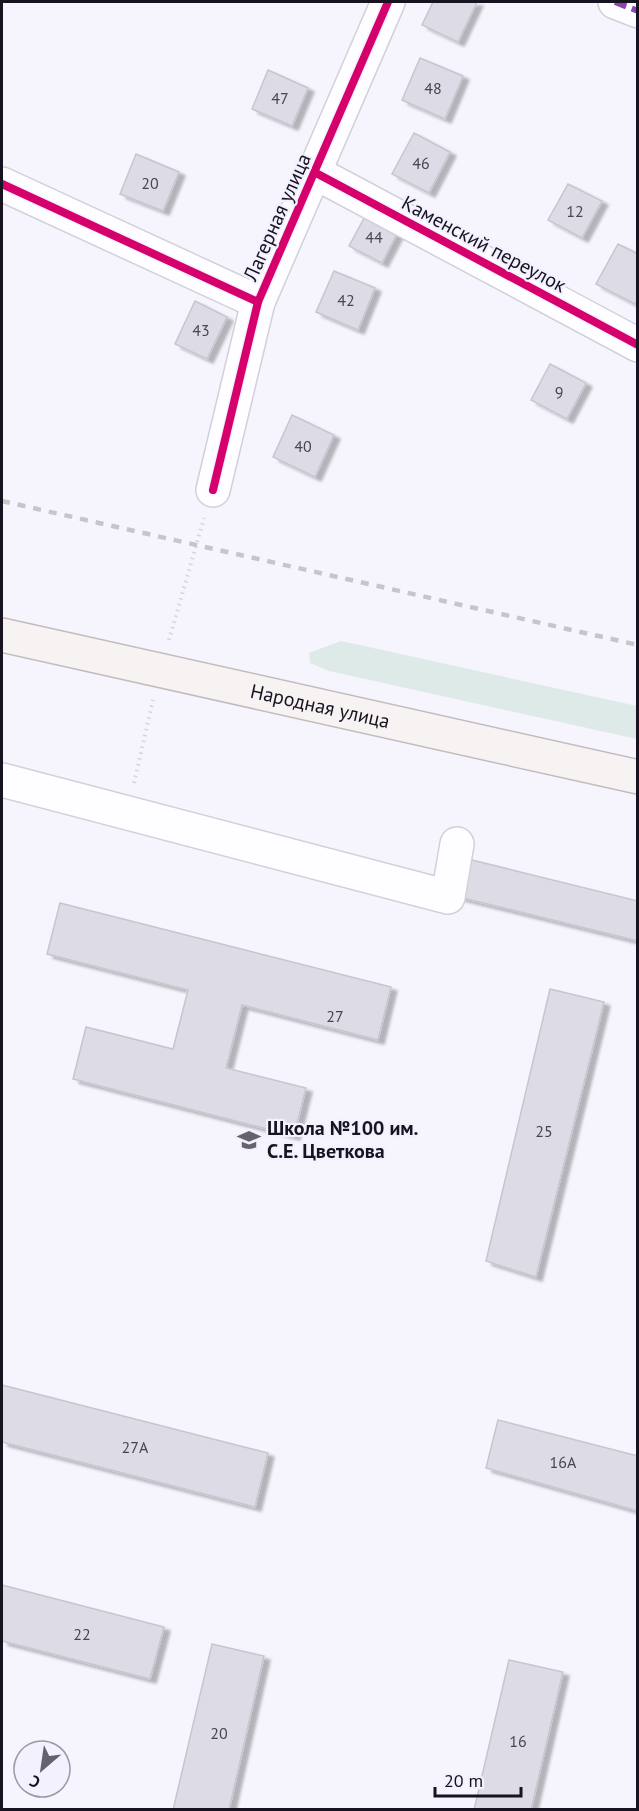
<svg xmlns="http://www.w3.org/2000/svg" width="639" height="1811" font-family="'PT Sans',sans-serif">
<defs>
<filter id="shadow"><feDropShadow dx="6" dy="4" stdDeviation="1.5" flood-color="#0004"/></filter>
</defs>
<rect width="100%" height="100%" fill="#f6f4fc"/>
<!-- green -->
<polygon fill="#deeae7" points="341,641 637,706 637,739 329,671 310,663 309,653"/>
<!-- building -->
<g fill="#dddbe5" stroke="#c7c5cf" stroke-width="1.5" filter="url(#shadow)">
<polygon points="433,2 477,2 458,42 422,25"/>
<polygon points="420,58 463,76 445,119 402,100"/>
<polygon points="268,70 308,88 292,126 252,109"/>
<polygon points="414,133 450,152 429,193 392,174"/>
<polygon points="136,154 179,172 163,211 120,194"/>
<polygon points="568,184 602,201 582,238 548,220"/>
<polygon points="368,211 400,228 382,263 349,246"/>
<polygon points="618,244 638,254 638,299 635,304 596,284"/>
<polygon points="334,271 375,288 358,330 316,312"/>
<polygon points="195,301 227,317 207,359 175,344"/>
<polygon points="550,364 586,383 567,419 531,400"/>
<polygon points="292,415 334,435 315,477 273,457"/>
<polygon points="468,859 638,901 638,941 459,897"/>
<polygon points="60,903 391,987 378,1040 242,1005 226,1068 306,1088 294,1136 73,1079 86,1027 173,1049 188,990 47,954"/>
<polygon points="550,989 604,1002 536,1277 486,1261"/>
<polygon points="2,1385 268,1453 255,1507 2,1442"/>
<polygon points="498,1420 638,1456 638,1511 486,1468"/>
<polygon points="2,1585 164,1627 150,1679 2,1641"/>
<polygon points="212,1644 264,1656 229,1810 173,1810"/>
<polygon points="509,1660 563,1672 531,1810 474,1810"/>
</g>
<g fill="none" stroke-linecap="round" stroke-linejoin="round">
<!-- minor casing -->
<g stroke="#d3d0db" stroke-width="36">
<g id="minor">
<polyline points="615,2 638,11"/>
<polyline points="316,173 638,345"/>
<polyline points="2,184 258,302"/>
<polyline points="213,490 258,302 388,2"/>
<polyline points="2,780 448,897 457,844"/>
</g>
</g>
<!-- major casing -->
<g stroke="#c3bcbe" stroke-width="36">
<g id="major">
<path id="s1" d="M2,635L638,777"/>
</g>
</g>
<!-- path -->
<g stroke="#d6d5d7" stroke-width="4" stroke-dasharray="1.5 4.5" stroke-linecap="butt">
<polyline points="169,640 204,518"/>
<polyline points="134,783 153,700"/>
</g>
<!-- minor -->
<use href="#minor" stroke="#fefdff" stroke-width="33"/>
<!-- major -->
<use href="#major" stroke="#f7f3f3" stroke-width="33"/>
<!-- rail -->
<polyline stroke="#c6c6c8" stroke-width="4.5" stroke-dasharray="8 8" stroke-linecap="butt" points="2,501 638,645"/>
<!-- quiet -->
<polyline stroke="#8e44ad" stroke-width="6" stroke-dasharray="12 6" stroke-linecap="butt" points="615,2 638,11"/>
<!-- cycleway casing -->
<g stroke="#f4f1ff" stroke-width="11">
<g id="cycleway">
<polyline points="316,173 638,345"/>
<polyline points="2,184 258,302"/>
<polyline points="213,490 258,302 388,2"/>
</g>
</g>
<!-- cycleway -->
<use href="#cycleway" stroke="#d6006c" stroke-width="8"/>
</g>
<!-- icons -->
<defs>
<g id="school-bare" transform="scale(1.8)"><path d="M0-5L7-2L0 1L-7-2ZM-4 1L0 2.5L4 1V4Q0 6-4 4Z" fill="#65626d" stroke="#f4f1ff" stroke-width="2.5" paint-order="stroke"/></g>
</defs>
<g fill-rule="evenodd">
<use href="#school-bare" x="249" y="1140"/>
</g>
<g text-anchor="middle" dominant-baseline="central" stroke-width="4.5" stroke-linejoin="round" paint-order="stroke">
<!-- number labels -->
<g font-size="16" fill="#484551">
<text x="433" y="88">48</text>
<text x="280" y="98">47</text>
<text x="421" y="163">46</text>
<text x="150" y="183">20</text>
<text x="575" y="211">12</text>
<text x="374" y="237">44</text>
<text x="346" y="300">42</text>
<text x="201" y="330">43</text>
<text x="559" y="392">9</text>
<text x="303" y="446">40</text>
<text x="335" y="1016">27</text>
<text x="544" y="1131">25</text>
<text x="135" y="1447">27А</text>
<text x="563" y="1462">16А</text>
<text x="82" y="1634">22</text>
<text x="219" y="1733">20</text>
<text x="518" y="1741">16</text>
</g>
<!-- street labels -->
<g font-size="20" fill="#171320" stroke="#f4f1ff">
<text transform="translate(277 217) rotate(-66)">Лагерная улица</text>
<text transform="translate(484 244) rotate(28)">Каменский переулок</text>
<text stroke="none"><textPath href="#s1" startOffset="326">Народная улица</textPath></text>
</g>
<!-- poi labels -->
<g font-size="20" font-weight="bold" fill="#171320" stroke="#f4f1ff" text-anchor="start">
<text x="267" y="1128">Школа №100 им.<tspan x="267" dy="23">С.Е. Цветкова</tspan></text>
</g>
</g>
<!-- border -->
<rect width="639" height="1811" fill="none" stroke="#171320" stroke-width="6"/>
<!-- north arrow -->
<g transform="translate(42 1769) rotate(209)"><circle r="28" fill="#f4f1ff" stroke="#9c98a6" stroke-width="1.5"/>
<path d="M0-4.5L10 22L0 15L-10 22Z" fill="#65626d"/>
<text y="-9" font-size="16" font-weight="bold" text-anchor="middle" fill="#171320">С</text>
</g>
<!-- scale -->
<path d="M435 1787v9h86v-9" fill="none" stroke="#171320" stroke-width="3"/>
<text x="444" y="1787" font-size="18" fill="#171320" stroke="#f4f1ff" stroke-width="4.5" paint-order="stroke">20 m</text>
</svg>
